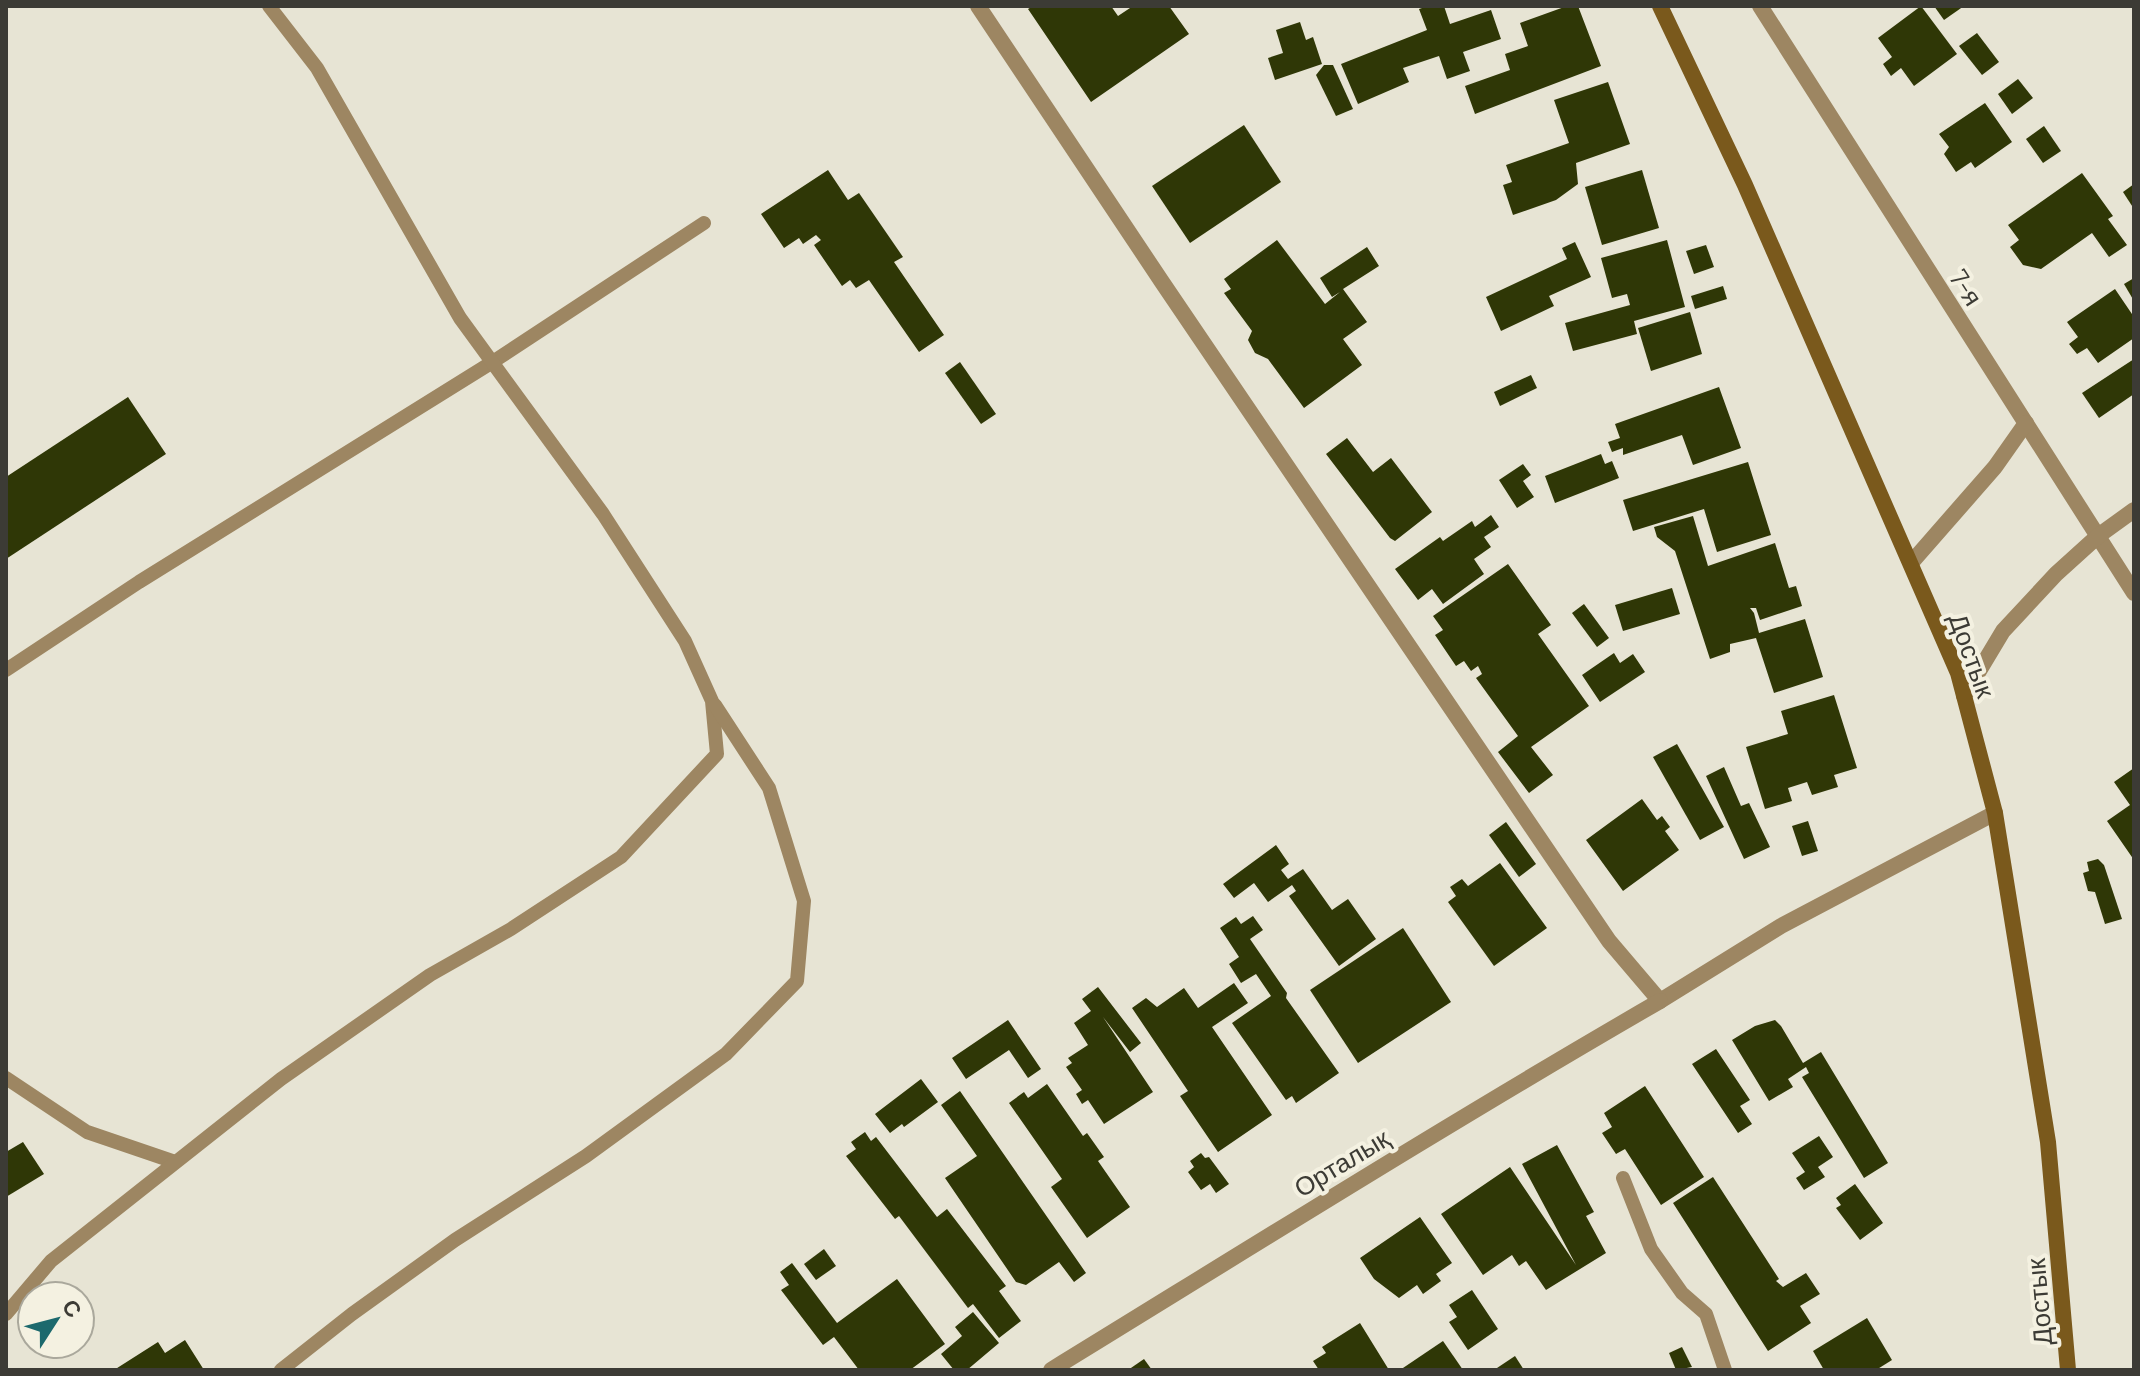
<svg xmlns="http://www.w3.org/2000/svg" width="2140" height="1376" font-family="Barlow,sans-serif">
<rect width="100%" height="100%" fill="#e7e4d4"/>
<!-- building -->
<g fill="#2f3706">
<polygon points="1033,6 1111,6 1118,16 1133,6 1169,6 1189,34 1091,102 1028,9"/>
<polygon points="1428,6 1444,6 1450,24 1491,10 1501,39 1463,52 1470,71 1447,79 1439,56 1403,68 1409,82 1358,104 1341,64 1427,30 1419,9"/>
<polygon points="1567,6 1578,6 1601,66 1475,114 1465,86 1510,70 1505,54 1528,46 1520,23"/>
<polygon points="1921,6 1957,54 1914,86 1901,68 1891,76 1883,64 1892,57 1878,38"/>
<polygon points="1934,6 1964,6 1944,20"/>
<polygon points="1300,22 1306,40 1313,37 1322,64 1275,80 1268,58 1283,53 1276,30"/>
<polygon points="1977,33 1999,62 1982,75 1959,46"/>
<polygon points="1324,65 1333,65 1353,109 1336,116 1316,75"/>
<polygon points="2018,79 2033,98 2012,114 1998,94"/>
<polygon points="1608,82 1630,144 1576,163 1578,184 1556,200 1513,215 1503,185 1512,182 1506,165 1569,143 1554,100"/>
<polygon points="1985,103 2012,142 1975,168 1971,162 1956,172 1944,154 1949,147 1939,134"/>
<polygon points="1244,125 1281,182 1190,243 1152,186"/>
<polygon points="2044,126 2061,151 2043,163 2026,139"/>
<polygon points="828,170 848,200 859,193 903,257 894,262 944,335 919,352 869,280 856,288 850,280 842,286 814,245 821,240 816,235 803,244 799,238 784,248 761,214"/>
<polygon points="1642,170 1659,228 1602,245 1585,187"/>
<polygon points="2082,173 2113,216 2108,219 2127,245 2109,257 2092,233 2041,269 2023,265 2010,247 2019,240 2008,225"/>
<polygon points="2134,184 2134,209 2123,192"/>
<polygon points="1277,240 1325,304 1340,292 1332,297 1320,278 1367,247 1379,266 1343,289 1367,322 1343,339 1362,365 1304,408 1268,359 1255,353 1248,340 1252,331 1224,293 1231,289 1224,279"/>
<polygon points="1667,240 1685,307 1634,321 1637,334 1573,351 1565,323 1630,305 1627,294 1612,298 1601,258"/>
<polygon points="1575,242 1591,277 1549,296 1554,306 1501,331 1486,297 1567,259 1562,248"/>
<polygon points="1706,245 1714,267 1694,274 1686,251"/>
<polygon points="2134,278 2134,301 2124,284"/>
<polygon points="1723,286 1727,299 1695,309 1691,296"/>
<polygon points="2115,289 2134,317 2134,338 2098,363 2087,348 2077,354 2069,344 2078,337 2067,322"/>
<polygon points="1690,312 1702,354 1651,371 1638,328"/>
<polygon points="2134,359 2134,394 2099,418 2082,393"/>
<polygon points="960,362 996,414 981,424 945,373"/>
<polygon points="1531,375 1537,388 1500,406 1494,392"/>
<polygon points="1719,387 1741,448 1693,465 1682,435 1623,455 1623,448 1612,452 1608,442 1620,438 1615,424"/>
<polygon points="128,397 166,454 6,559 6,477"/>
<polygon points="1347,438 1373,472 1391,458 1432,512 1395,541 1390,538 1326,454"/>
<polygon points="1601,454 1605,464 1612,461 1619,478 1555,503 1545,476"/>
<polygon points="1748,462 1771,535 1717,552 1704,509 1633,531 1623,500"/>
<polygon points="1523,464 1531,475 1523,481 1534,497 1517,508 1499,480"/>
<polygon points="1491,515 1499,527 1484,537 1491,547 1474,559 1484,574 1443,604 1432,589 1418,600 1395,569 1440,537 1443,541 1472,521 1475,527"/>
<polygon points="1693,516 1708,566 1775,543 1789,588 1796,586 1802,606 1760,620 1756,608 1750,608 1754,613 1759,633 1805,619 1823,677 1774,693 1756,638 1730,644 1730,652 1710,659 1675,551 1657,537 1654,527"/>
<polygon points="1508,564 1551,625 1538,634 1589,706 1531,747 1553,775 1529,793 1498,752 1518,736 1476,678 1482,674 1478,666 1471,671 1464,661 1456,666 1435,635 1443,630 1433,616"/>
<polygon points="1672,588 1680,614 1623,631 1615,605"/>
<polygon points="1584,604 1609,638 1597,647 1572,613"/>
<polygon points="1614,653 1620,663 1633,654 1645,672 1600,702 1582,675"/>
<polygon points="1834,695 1857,768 1834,775 1838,787 1812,795 1807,782 1788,788 1792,801 1765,809 1746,747 1788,734 1781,711"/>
<polygon points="1677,744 1724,827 1700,840 1653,757"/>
<polygon points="1724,767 1741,806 1749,803 1770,847 1744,859 1706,776"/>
<polygon points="2134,768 2134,860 2107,821 2130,805 2114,782"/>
<polygon points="1642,799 1657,820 1662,816 1670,827 1665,831 1679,850 1623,891 1586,840"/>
<polygon points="1808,821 1818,851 1802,856 1792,826"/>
<polygon points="1506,822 1536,864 1519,877 1489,835"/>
<polygon points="1276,845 1289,864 1281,870 1288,879 1303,869 1332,910 1348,899 1376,939 1339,966 1289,896 1296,891 1292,885 1268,902 1254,883 1234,898 1223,884"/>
<polygon points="2098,859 2104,865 2122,919 2105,924 2095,892 2088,891 2083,873 2089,871 2087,862"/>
<polygon points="1500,863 1547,928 1494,966 1448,902 1456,896 1450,887 1462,879 1468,886"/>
<polygon points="1253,916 1263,930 1250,939 1287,993 1286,998 1339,1073 1296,1103 1292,1096 1286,1100 1232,1023 1271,996 1256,974 1241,983 1229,964 1239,957 1220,928 1236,917 1241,924"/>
<polygon points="1403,928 1451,1002 1358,1063 1310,990"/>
<polygon points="1234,983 1248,1003 1212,1027 1272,1115 1218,1152 1180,1096 1188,1091 1132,1008 1146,998 1157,1007 1184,988 1198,1008"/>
<polygon points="1098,987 1141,1043 1130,1052 1103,1017 1153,1092 1104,1124 1088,1100 1082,1104 1076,1094 1082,1090 1066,1067 1072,1063 1068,1058 1088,1045 1074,1023 1091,1011 1082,999"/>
<polygon points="1008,1020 1041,1069 1028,1078 1009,1050 966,1079 952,1058"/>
<polygon points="1775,1020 1781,1026 1803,1063 1821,1052 1888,1163 1864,1178 1802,1077 1809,1073 1806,1067 1788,1079 1793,1087 1769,1101 1732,1040 1755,1026"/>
<polygon points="1716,1049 1750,1100 1740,1106 1752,1124 1738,1133 1692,1064"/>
<polygon points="921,1079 938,1102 904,1127 902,1124 890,1133 875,1114"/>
<polygon points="1047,1084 1083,1136 1087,1133 1104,1157 1098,1161 1130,1207 1087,1238 1051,1187 1062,1179 1009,1103 1024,1092 1028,1098"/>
<polygon points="1645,1086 1704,1177 1661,1205 1625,1149 1616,1154 1602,1133 1612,1127 1604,1113"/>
<polygon points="960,1091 1086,1273 1074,1282 1059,1262 1026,1285 1016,1282 945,1178 977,1156 941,1105"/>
<polygon points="865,1132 871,1141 876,1137 937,1217 947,1209 1006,1286 999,1291 1021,1321 999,1338 973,1304 968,1308 899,1216 895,1219 846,1156 856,1149 851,1142"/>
<polygon points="1819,1136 1833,1157 1818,1167 1825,1177 1804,1190 1796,1178 1805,1172 1792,1153"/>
<polygon points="23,1142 44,1174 6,1197 6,1152"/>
<polygon points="1557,1145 1594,1212 1586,1216 1606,1253 1546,1290 1526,1261 1519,1266 1512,1255 1483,1275 1441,1214 1510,1167 1576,1265 1522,1164"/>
<polygon points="1201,1153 1205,1158 1209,1157 1229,1184 1216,1193 1210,1184 1201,1190 1188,1172 1194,1167 1190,1161"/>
<polygon points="1713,1177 1779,1279 1776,1281 1783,1287 1806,1273 1820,1294 1800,1306 1811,1323 1768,1351 1673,1203"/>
<polygon points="1855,1184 1883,1223 1860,1240 1836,1208 1841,1205 1836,1198"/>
<polygon points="1420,1217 1452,1263 1436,1274 1441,1281 1423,1294 1417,1285 1399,1298 1374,1279 1360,1258"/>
<polygon points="824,1249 836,1266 816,1280 804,1264"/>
<polygon points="792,1263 837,1323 897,1279 945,1344 910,1370 859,1370 834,1337 823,1345 781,1290 789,1285 780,1272"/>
<polygon points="1472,1290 1498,1329 1468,1350 1449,1322 1457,1317 1449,1305"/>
<polygon points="973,1312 999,1343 967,1370 954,1370 941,1354 962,1336 955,1327"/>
<polygon points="1867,1318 1892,1360 1876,1370 1824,1370 1813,1351"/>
<polygon points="1360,1323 1389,1370 1319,1370 1313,1361 1326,1353 1322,1347"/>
<polygon points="185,1340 204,1370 114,1370 158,1342 165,1353"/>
<polygon points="1443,1341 1463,1370 1400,1370"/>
<polygon points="1682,1347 1692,1367 1676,1370 1669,1353"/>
<polygon points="1515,1356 1524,1370 1494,1370"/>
<polygon points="1144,1359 1152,1370 1128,1370"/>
</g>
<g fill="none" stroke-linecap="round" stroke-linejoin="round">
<!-- lane -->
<g stroke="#9d8662" stroke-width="14">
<polyline points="6,670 139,582 491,363 704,223"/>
<polyline points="6,1078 87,1132 175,1162"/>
<polyline points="1623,1178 1651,1249 1682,1293 1706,1314 1725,1370"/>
<polyline points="6,1314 51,1261 281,1079 430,975 511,929 621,857 717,754 712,701 685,641 603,514 460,318 317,68 269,6"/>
<polyline points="281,1370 352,1314 455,1240 586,1156 726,1054 797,981 804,901 769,788 715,705"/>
</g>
<!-- street -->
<g stroke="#9d8662" stroke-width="16">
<polyline points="978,6 1162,282 1609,941 1660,1001 1781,926 1995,813"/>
<polyline points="1760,6 2134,593"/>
<polyline points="1911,563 1995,467 2026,423"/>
<polyline points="1964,696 2003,631 2056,574 2098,536 2134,510"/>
<path d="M1051,1370C1253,1246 1454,1120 1660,1001"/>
</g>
<!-- secondary -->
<polyline stroke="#7a591c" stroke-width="16" points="1660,6 1745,185 1958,673 1995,813 2048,1142 2068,1370"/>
</g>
<g text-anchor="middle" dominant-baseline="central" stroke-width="8" stroke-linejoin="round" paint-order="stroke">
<!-- street labels -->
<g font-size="26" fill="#3c3b35" stroke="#f4f1e1">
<text transform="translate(1967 287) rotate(57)">7-я</text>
<text transform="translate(1973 655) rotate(70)">Достык</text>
<text transform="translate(1341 1162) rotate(-31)">Орталық</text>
<text transform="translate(2038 1302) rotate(-95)">Достык</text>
</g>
</g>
<!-- border -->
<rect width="2140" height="1376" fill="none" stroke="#3c3b35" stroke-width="16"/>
<!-- north arrow -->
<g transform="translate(56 1320) rotate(54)"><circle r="38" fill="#f4f1e1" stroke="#aaa89c" stroke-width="2"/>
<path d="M0-6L14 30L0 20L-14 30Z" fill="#1c696d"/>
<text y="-12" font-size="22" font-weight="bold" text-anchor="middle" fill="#3c3b35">С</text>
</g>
</svg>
